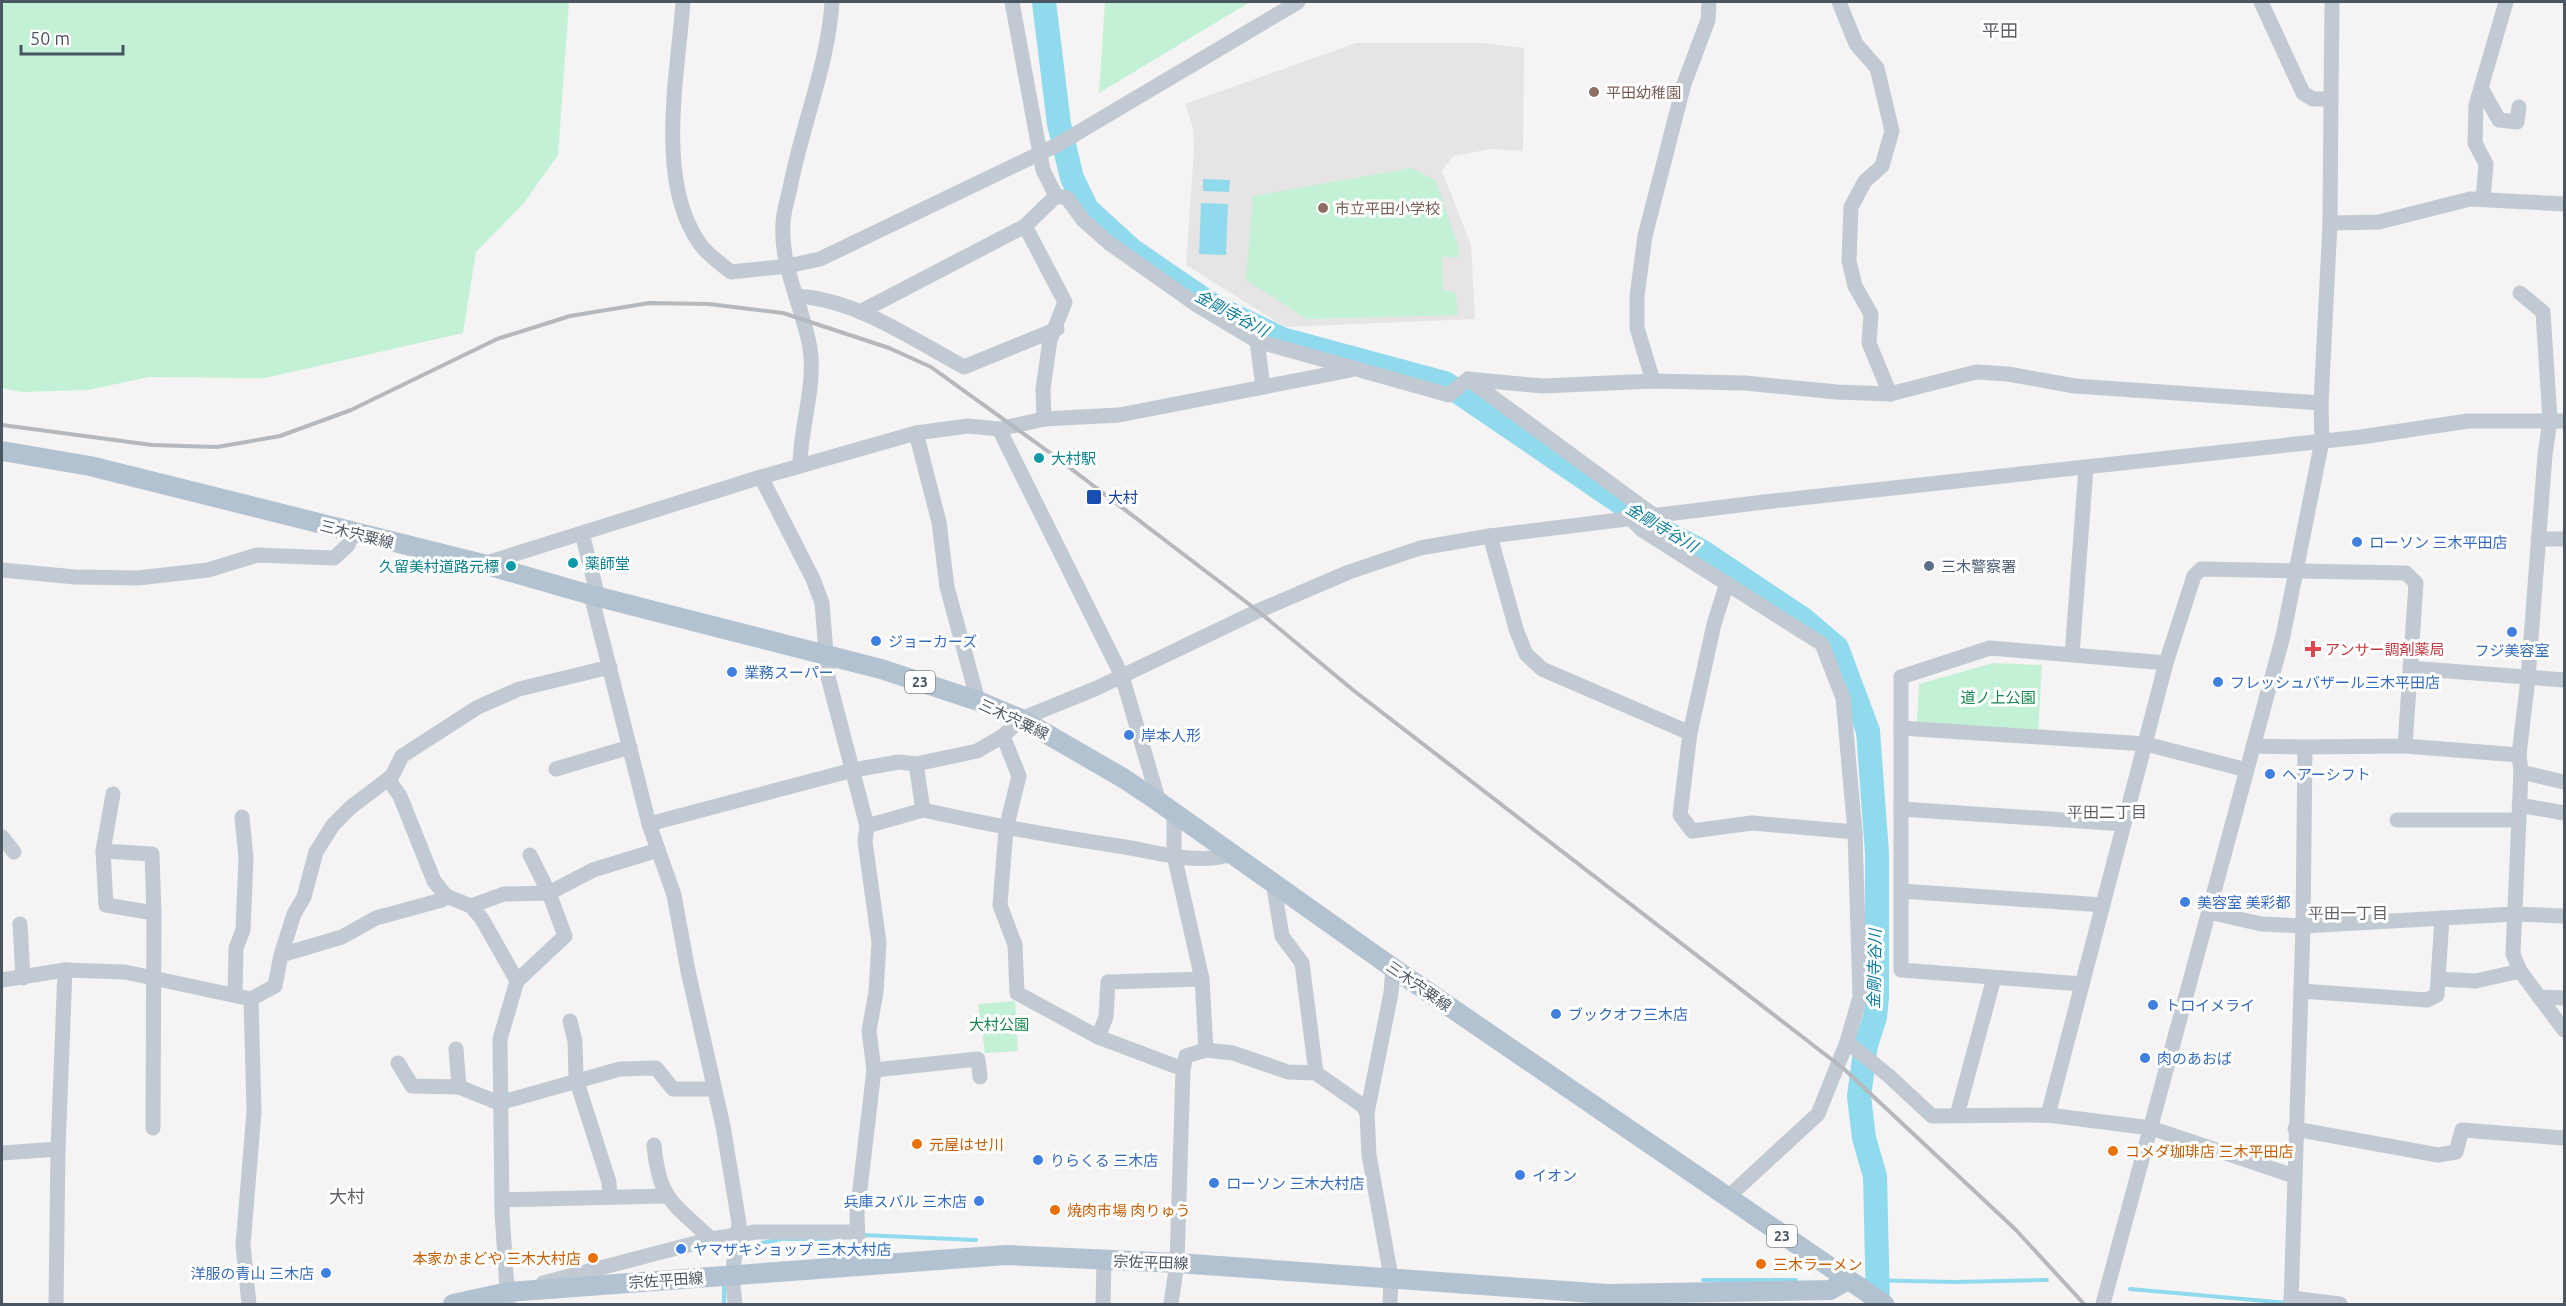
<svg xmlns="http://www.w3.org/2000/svg" width="2566" height="1306" font-family="Ubuntu,'Noto Sans JP',sans-serif">
<rect width="100%" height="100%" fill="#f5f3f3"/>
<!-- education -->
<polygon fill="#e6e4e5" points="1356,43 1483,43 1524,48 1523,151 1491,149 1453,156 1442,171 1471,245 1475,319 1285,327 1186,265 1194,148 1193,128 1185,104"/>
<!-- green -->
<g fill="#c3f1d5">
<polygon points="2,2 569,2 558,155 524,203 476,252 463,333 265,378 149,377 88,390 21,392 2,388"/>
<polygon points="1105,2 1250,2 1099,93"/>
<polygon points="1411,168 1436,181 1458,246 1459,257 1442,257 1443,290 1456,293 1458,315 1307,319 1246,280 1253,196"/>
<polygon points="1993,663 2042,665 2038,733 1917,722 1919,684"/>
<polygon points="1015,1001 1018,1051 985,1053 978,1004"/>
</g>
<!-- water -->
<g fill="#90daee">
<polygon points="1203,179 1230,180 1229,192 1203,191"/>
<polygon points="1201,203 1228,204 1226,255 1199,254"/>
</g>
<g fill="none" stroke-linecap="round" stroke-linejoin="round">
<!-- stream -->
<g stroke="#90daee" stroke-width="4">
<polyline points="863,1235 976,1240"/>
<polyline points="757,1244 782,1239 829,1239"/>
<polyline points="1703,1280 1796,1280"/>
<polyline points="1862,1280 1955,1282 2047,1280"/>
<polyline points="724,1286 724,1304"/>
<polyline points="2130,1289 2289,1303"/>
</g>
<!-- river -->
<polyline stroke="#90daee" stroke-width="24" points="1044,2 1059,124 1072,178 1087,209 1133,251 1212,305 1282,339 1445,383 1659,529 1703,552 1803,619 1837,648 1868,731 1877,853 1877,997 1875,1017 1866,1045 1859,1096 1864,1138 1875,1176 1878,1304"/>
<!-- minor -->
<g stroke="#c1cad2" stroke-width="15">
<path d="M683,2C678,74 655,181 700,244C708,255 721,264 731,272L788,266L820,259L1057,145L1298,2"/>
<polyline points="1012,2 1043,170 1056,196 1067,198 1083,220 1109,243 1197,305 1257,341 1449,395 1468,379 1656,517"/>
<polyline points="1839,2 1856,44 1877,68 1892,131 1882,166 1865,181 1851,207 1849,261 1855,286 1871,314 1869,343 1890,394"/>
<polyline points="2481,88 2499,120 2517,122 2519,107"/>
<polyline points="2331,99 2332,2"/>
<polyline points="2483,199 2486,164 2475,143 2476,105 2506,2"/>
<polyline points="2330,223 2379,222 2470,199 2564,204"/>
<polyline points="2520,293 2543,312 2550,420 2545,455 2528,678 2519,755 2521,772 2513,954 2520,971 2564,1030"/>
<path d="M796,296C856,299 912,339 964,367L1057,329"/>
<polyline points="860,312 1025,226"/>
<polyline points="1257,341 1263,387"/>
<polyline points="1468,379 1543,386 1653,381 1745,383 1837,392 1890,394 1976,372 2008,374 2075,386 2321,403"/>
<polyline points="1653,381 1637,328 1637,296 1645,236 1684,84 1708,20 1709,2"/>
<polyline points="1044,419 1043,389 1050,340 1065,302 1025,226 1056,196"/>
<polyline points="999,429 1122,676 1159,802"/>
<polyline points="916,433 939,522 947,587 978,701"/>
<path d="M800,466C800,427 816,387 810,348C803,307 780,266 783,224C783,212 788,199 790,188C802,125 828,65 832,2"/>
<polyline points="761,477 813,579 822,603 828,677 867,826 865,841 879,943 876,992 869,1031 874,1070 857,1214 859,1266"/>
<polyline points="1631,519 1642,530 1822,644 1843,698 1855,832 1860,997 1847,1042 1818,1114 1727,1198"/>
<polyline points="582,533 598,597"/>
<polyline points="1490,536 1517,632 1526,654 1542,669 1690,733 1680,815 1692,831 1752,823 1855,832"/>
<polyline points="2538,539 2564,539"/>
<polyline points="483,564 761,477 916,433 968,426 999,429 1044,419 1119,415 1351,370"/>
<polyline points="2,570 75,577 138,578 208,570 257,555 334,558 348,545 352,534"/>
<polyline points="591,595 649,824 674,895 688,971 723,1126 739,1223 732,1277 735,1304"/>
<polyline points="2072,655 2086,468"/>
<polyline points="2410,668 2564,680"/>
<polyline points="1901,728 2146,744 2247,770"/>
<polyline points="1690,733 1714,624 1727,583"/>
<polyline points="1003,736 1019,776 1006,829 1000,905 1015,945 1017,993 1098,1037 1183,1069"/>
<polyline points="2253,746 2305,747"/>
<polyline points="2405,746 2519,755"/>
<path d="M916,764L923,810C990,825 1057,837 1125,847C1160,853 1200,865 1233,854"/>
<polyline points="556,769 630,747"/>
<polyline points="2521,772 2564,782"/>
<polyline points="388,779 400,796 434,881 446,896 471,906 482,919 517,981 500,1039 502,1212 508,1304"/>
<polyline points="113,794 103,851 106,905 154,913 153,1128"/>
<polyline points="2519,805 2564,813"/>
<polyline points="1901,809 2124,824"/>
<polyline points="1174,812 1174,855 1202,979 1206,1050"/>
<polyline points="2397,820 2518,820"/>
<polyline points="649,824 853,770 899,762 916,764 977,751 1003,736 1021,719 1097,688 1258,611 1349,572 1420,548 1490,536 1764,502 2361,437 2468,421 2564,421"/>
<polyline points="867,826 923,810"/>
<polyline points="2,837 14,852"/>
<polyline points="103,851 152,854 154,913"/>
<polyline points="1273,882 1282,936 1302,963 1316,1073"/>
<polyline points="1901,891 2103,905"/>
<polyline points="471,906 504,894 549,893 593,870 658,850"/>
<polyline points="2209,912 2261,924 2303,926 2515,914 2564,916"/>
<polyline points="20,924 23,978"/>
<polyline points="281,955 342,937 376,918 442,900 446,896"/>
<polyline points="2439,979 2476,981 2520,971"/>
<polyline points="2,980 65,970 125,972 251,999 275,986 281,955 294,914 304,897 316,852 333,825 351,807 392,776 402,756 478,707 519,689 610,667"/>
<polyline points="517,981 565,936 549,893 530,855"/>
<polyline points="2082,984 1901,970 1901,677 1990,648 2166,663"/>
<polyline points="2301,991 2427,1000 2437,995 2442,918"/>
<polyline points="235,995 236,948 243,930 246,858 242,817"/>
<polyline points="2539,997 2564,998"/>
<polyline points="570,1021 575,1041 576,1079 609,1182 610,1197"/>
<polyline points="1098,1037 1106,1017 1108,982 1202,979"/>
<polyline points="1847,1042 1889,1076 1932,1116 2048,1115 2151,1128 2294,1176"/>
<polyline points="456,1049 459,1087 499,1103 620,1069 656,1068 673,1089 714,1089"/>
<polyline points="398,1063 412,1086 459,1087"/>
<polyline points="874,1070 978,1059 980,1077"/>
<polyline points="1957,1115 1994,978"/>
<polyline points="2048,1115 2166,663 2194,576 2201,569 2406,573 2416,583 2405,746 2305,747 2303,926 2291,1304"/>
<polyline points="2295,1129 2438,1155 2456,1152 2462,1130 2564,1138"/>
<path d="M654,1145C659,1200 673,1203 711,1239"/>
<polyline points="2,1153 58,1149"/>
<polyline points="502,1200 665,1196"/>
<polyline points="543,1283 711,1239 756,1232 856,1232"/>
<polyline points="2291,1298 2340,1304"/>
<polyline points="56,1304 58,1149 65,970"/>
<polyline points="249,1304 243,1245 254,1112 251,999"/>
<polyline points="1103,1304 1104,1261"/>
<polyline points="1171,1304 1177,1263 1183,1069 1186,1056 1206,1050 1233,1053 1288,1072 1316,1073 1363,1106 1367,1113"/>
<polyline points="1390,1304 1391,1277 1369,1155 1367,1113 1391,993 1393,968"/>
<polyline points="2103,1304 2283,636 2322,441 2321,403 2330,223 2331,99 2313,99 2303,93 2261,2"/>
</g>
<!-- major -->
<g stroke="#b3c2d1" stroke-width="20">
<polyline points="2,451 90,466 483,564 591,595 881,669 978,701 1021,719 1123,778 1159,802 1393,968 1884,1304"/>
<polyline points="453,1304 508,1292 1006,1255 1177,1263 1607,1294 1830,1290 1848,1280"/>
</g>
<!-- rail -->
<polyline stroke="#b5b8bd" stroke-width="4" points="2,425 152,445 217,447 280,436 351,410 497,339 570,316 649,303 709,304 783,313 889,348 931,367 1053,455 1258,611 1353,690 1844,1069 2015,1229 2084,1304"/>
</g>
<!-- markers -->
<g fill="#8d6e63" stroke="#fff" stroke-width="2">
<circle cx="1594" cy="92" r="6"/>
<circle cx="1323" cy="208" r="6"/>
</g>
<g fill="#0f9aa8" stroke="#fff" stroke-width="2">
<circle cx="1039" cy="458" r="6"/>
<circle cx="573" cy="563" r="6"/>
<circle cx="511" cy="566" r="6"/>
</g>
<rect fill="#1a4fb4" stroke="#fff" stroke-width="2" x="1086" y="489" width="16" height="16" rx="3"/>
<g fill="#3f7fe0" stroke="#fff" stroke-width="2">
<circle cx="2357" cy="542" r="6"/>
<circle cx="2512" cy="632" r="6"/>
<circle cx="876" cy="641" r="6"/>
<circle cx="732" cy="672" r="6"/>
<circle cx="2218" cy="682" r="6"/>
<circle cx="1129" cy="735" r="6"/>
<circle cx="2270" cy="774" r="6"/>
<circle cx="2185" cy="902" r="6"/>
<circle cx="2153" cy="1005" r="6"/>
<circle cx="1556" cy="1014" r="6"/>
<circle cx="2145" cy="1058" r="6"/>
<circle cx="1038" cy="1160" r="6"/>
<circle cx="1520" cy="1175" r="6"/>
<circle cx="1214" cy="1183" r="6"/>
<circle cx="979" cy="1201" r="6"/>
<circle cx="681" cy="1249" r="6"/>
<circle cx="326" cy="1273" r="6"/>
</g>
<circle fill="#5c6f8a" stroke="#fff" stroke-width="2" cx="1929" cy="566" r="6"/>
<path fill="#e0444e" stroke="#fff" stroke-width="2" d="M2310 640h6v6h6v6h-6v6h-6v-6h-6v-6h6z"/>
<g fill="#e8710a" stroke="#fff" stroke-width="2">
<circle cx="917" cy="1144" r="6"/>
<circle cx="2113" cy="1151" r="6"/>
<circle cx="1055" cy="1210" r="6"/>
<circle cx="593" cy="1258" r="6"/>
<circle cx="1761" cy="1264" r="6"/>
</g>
<g text-anchor="middle" dominant-baseline="central" stroke-width="6" stroke-linejoin="round" paint-order="stroke">
<!-- shield labels -->
<g fill="#fff" stroke="#808990" stroke-width="1.5">
<rect x="905" y="671" width="30" height="22" rx="4.5"/>
<rect x="1767" y="1225" width="30" height="22" rx="4.5"/>
</g>
<g font-size="14" font-weight="bold" fill="#4a5661">
<text x="920" y="682">23</text>
<text x="1782" y="1236">23</text>
</g>
<!-- education labels -->
<g font-size="15" fill="#785e54" stroke="#fff" text-anchor="start">
<text x="1606" y="92">平田幼稚園</text>
<text x="1335" y="208">市立平田小学校</text>
</g>
<!-- culture labels -->
<g font-size="15" fill="#0d838f" stroke="#fff" text-anchor="start">
<text x="1051" y="458">大村駅</text>
<text x="585" y="563">薬師堂</text>
<text x="499" y="566" text-anchor="end">久留美村道路元標</text>
</g>
<!-- transit labels -->
<g font-size="15" fill="#164399" stroke="#fff" text-anchor="start">
<text x="1108" y="497">大村</text>
</g>
<!-- street labels -->
<g font-size="15" fill="#4a5661" stroke="#fff">
<text transform="translate(357 534) rotate(14)">三木宍粟線</text>
<text transform="translate(1014 719) rotate(25)">三木宍粟線</text>
<text transform="translate(1419 986) rotate(35)">三木宍粟線</text>
<text transform="translate(1151 1262) rotate(2)">宗佐平田線</text>
<text transform="translate(666 1280) rotate(-4)">宗佐平田線</text>
</g>
<!-- shop labels -->
<g font-size="15" fill="#366cbe" stroke="#fff" text-anchor="start">
<text x="2369" y="542">ローソン 三木平田店</text>
<text x="888" y="641">ジョーカーズ</text>
<text x="2512" y="650" text-anchor="middle">フジ美容室</text>
<text x="744" y="672">業務スーパー</text>
<text x="2230" y="682">フレッシュバザール三木平田店</text>
<text x="1141" y="735">岸本人形</text>
<text x="2282" y="774">ヘアーシフト</text>
<text x="2197" y="902">美容室 美彩都</text>
<text x="2165" y="1005">トロイメライ</text>
<text x="1568" y="1014">ブックオフ三木店</text>
<text x="2157" y="1058">肉のあおば</text>
<text x="1050" y="1160">りらくる 三木店</text>
<text x="1532" y="1175">イオン</text>
<text x="1226" y="1183">ローソン 三木大村店</text>
<text x="967" y="1201" text-anchor="end">兵庫スバル 三木店</text>
<text x="693" y="1249">ヤマザキショップ 三木大村店</text>
<text x="314" y="1273" text-anchor="end">洋服の青山 三木店</text>
</g>
<!-- service labels -->
<g font-size="15" fill="#4e5e75" stroke="#fff" text-anchor="start">
<text x="1941" y="566">三木警察署</text>
</g>
<!-- health labels -->
<g font-size="15" fill="#be3a42" stroke="#fff" text-anchor="start">
<text x="2325" y="649">アンサー調剤薬局</text>
</g>
<!-- park labels -->
<g font-size="15" fill="#17864f" stroke="#fff">
<text x="1998" y="697">道ノ上公園</text>
<text x="999" y="1024">大村公園</text>
</g>
<!-- food labels -->
<g font-size="15" fill="#c56008" stroke="#fff" text-anchor="start">
<text x="929" y="1144">元屋はせ川</text>
<text x="2125" y="1151">コメダ珈琲店 三木平田店</text>
<text x="1067" y="1210">焼肉市場 肉りゅう</text>
<text x="581" y="1258" text-anchor="end">本家かまどや 三木大村店</text>
<text x="1773" y="1264">三木ラーメン</text>
</g>
<!-- water labels -->
<g font-size="16" font-style="italic" fill="#0c7c9b" stroke="#fff">
<text transform="translate(1232 313) rotate(28)">金剛寺谷川</text>
<text transform="translate(1662 527) rotate(31)">金剛寺谷川</text>
<text transform="translate(1874 969) rotate(-89)">金剛寺谷川</text>
</g>
<!-- neighbourhood labels -->
<g font-size="16" fill="#5f6368" stroke="#fff">
<text x="2107" y="812">平田二丁目</text>
<text x="2348" y="913">平田一丁目</text>
</g>
<!-- quarter labels -->
<g font-size="18" fill="#5f6368" stroke="#fff">
<text x="2000" y="30">平田</text>
<text x="347" y="1196">大村</text>
</g>
</g>
<!-- border -->
<rect width="2566" height="1306" fill="none" stroke="#4a5661" stroke-width="6"/>
<!-- scale -->
<path d="M21 45v9h102v-9" fill="none" stroke="#4a5661" stroke-width="3"/>
<text x="30" y="45" font-size="18" fill="#4a5661" stroke="#ffffff" stroke-width="4.5" paint-order="stroke">50 m</text>
</svg>
